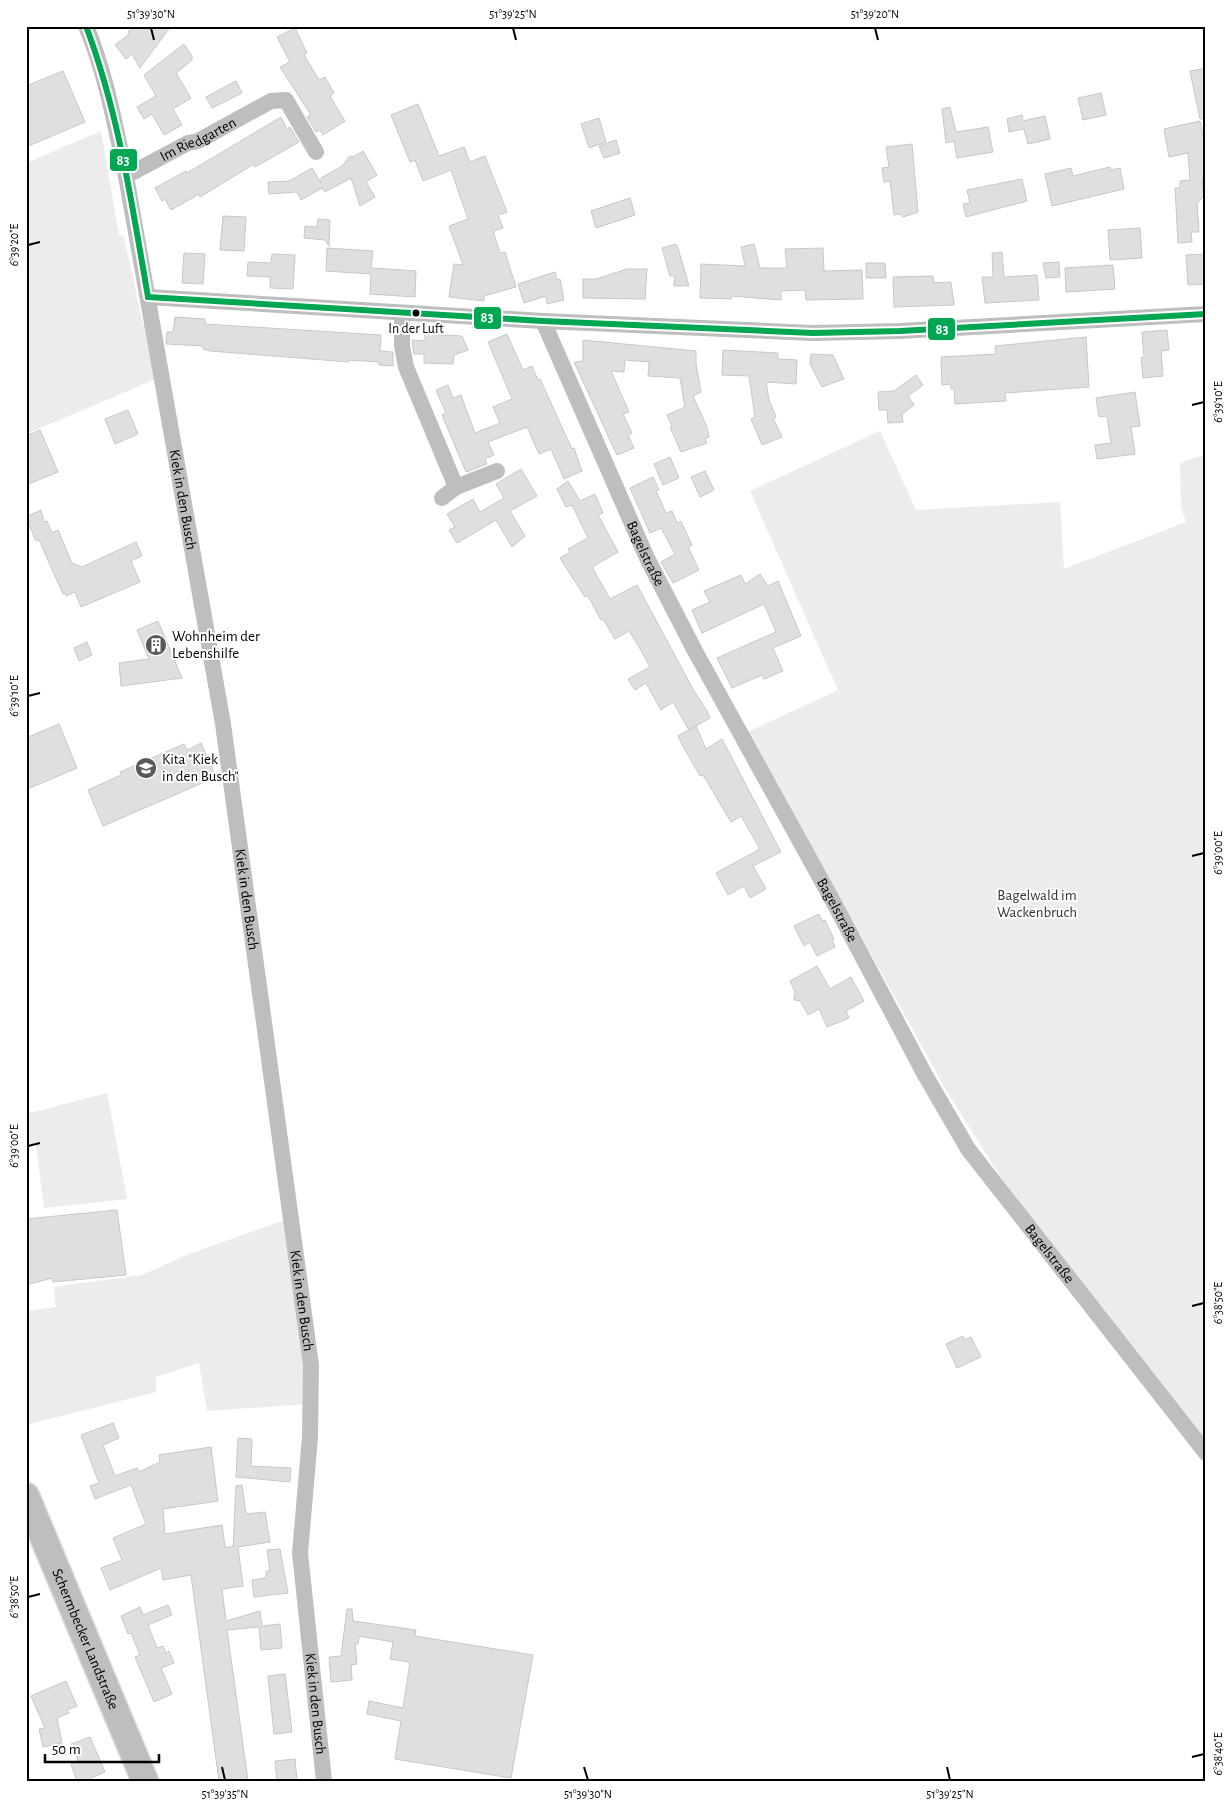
<svg xmlns="http://www.w3.org/2000/svg" width="1232" height="1807" font-family="'Alegreya Sans',sans-serif">
<rect width="100%" height="100%" fill="#fff"/>
<!-- green -->
<g fill="#ececec">
<polygon points="101,131 119,235 124,237 143,325 146,324 156,379 26,434 26,163"/>
<polygon points="880,431 916,510 1060,502 1064,569 1186,522 1181,507 1180,463 1206,454 1206,1441 1064,1262 1000,1176 946,1090 748,732 838,690 750,491"/>
<polygon points="107,1093 127,1199 44,1208 36,1145 26,1146 26,1114"/>
<polygon points="285,1220 308,1404 207,1411 199,1363 156,1377 156,1392 26,1425 26,1311 56,1307 54,1287 142,1275 189,1254"/>
</g>
<!-- building -->
<g fill="#dfdfdf" stroke="#c7c7c7">
<polygon points="135,26 171,26 140,68 132,54 126,59 115,45 129,34 128,32"/>
<polygon points="295,28 307,53 304,55 319,80 325,77 334,93 330,96 345,121 323,135 320,130 316,132 307,117 311,115 280,67 290,62 277,37"/>
<polygon points="184,44 192,56 192,60 176,73 191,98 173,109 182,125 164,135 152,114 144,119 137,107 156,96 144,75"/>
<polygon points="1206,68 1206,118 1200,119 1190,71"/>
<polygon points="63,71 85,122 26,147 26,86"/>
<polygon points="236,81 242,93 212,108 206,97"/>
<polygon points="1101,93 1106,115 1083,120 1078,98"/>
<polygon points="418,104 439,156 464,147 470,162 485,156 507,212 498,215 503,228 493,231 500,253 505,252 516,287 484,296 484,301 449,297 454,264 463,265 449,226 468,219 451,170 423,181 415,160 410,162 391,115"/>
<polygon points="950,107 956,132 988,127 993,152 957,158 954,141 946,143 942,109"/>
<polygon points="1022,115 1023,121 1045,116 1050,139 1028,144 1024,129 1009,132 1007,119"/>
<polygon points="281,117 287,129 290,127 299,142 255,167 254,164 200,197 199,194 171,210 165,199 162,201 155,188 186,171 187,173"/>
<polygon points="599,118 606,142 589,148 581,124"/>
<polygon points="1200,121 1206,150 1206,179 1202,180 1204,196 1197,203 1199,232 1191,232 1192,242 1178,243 1175,188 1180,188 1180,181 1190,180 1188,153 1169,157 1164,129"/>
<polygon points="616,140 620,153 604,158 599,146"/>
<polygon points="912,144 918,212 903,217 900,214 894,215 890,181 884,182 882,168 889,167 886,147"/>
<polygon points="363,151 377,175 366,182 375,197 360,206 351,178 325,192 322,188 301,200 297,192 269,194 268,182 289,181 312,168 321,183 321,178 342,166 350,156 353,157"/>
<polygon points="1110,167 1111,170 1120,168 1124,189 1052,206 1045,174 1071,168 1073,176"/>
<polygon points="1022,179 1027,201 966,217 963,204 970,203 967,190"/>
<polygon points="630,198 635,215 596,228 591,211"/>
<polygon points="223,216 246,217 244,251 220,250"/>
<polygon points="318,219 330,220 329,246 325,240 304,238 305,226 317,227"/>
<polygon points="1140,228 1142,258 1110,260 1108,230"/>
<polygon points="676,244 678,248 689,286 674,286 675,276 670,276 662,248"/>
<polygon points="754,244 760,268 787,268 785,249 823,248 824,271 862,270 863,299 806,300 805,290 781,291 781,300 731,296 731,299 700,298 701,264 745,266 741,247"/>
<polygon points="327,248 373,251 371,268 416,271 415,297 370,294 371,274 326,271"/>
<polygon points="1002,252 1004,277 1037,275 1039,300 985,303 982,277 993,277 992,253"/>
<polygon points="184,253 205,254 203,284 182,283"/>
<polygon points="272,254 295,255 293,289 270,288 270,277 247,276 248,262 271,263"/>
<polygon points="1206,254 1206,284 1188,285 1186,255"/>
<polygon points="1059,262 1060,277 1046,278 1043,263"/>
<polygon points="866,263 885,263 886,278 866,278"/>
<polygon points="1113,265 1115,289 1066,292 1065,268"/>
<polygon points="627,269 647,269 645,299 583,298 583,279 596,279"/>
<polygon points="555,272 557,280 560,279 564,300 547,304 546,296 524,303 518,284"/>
<polygon points="933,276 934,283 951,282 954,305 894,307 893,277"/>
<polygon points="175,317 205,319 205,324 381,335 380,351 393,352 393,366 379,365 379,362 349,360 349,362 210,351 203,349 203,346 166,344 167,332 173,332"/>
<polygon points="1167,330 1169,350 1161,351 1163,376 1143,378 1141,358 1144,357 1142,332"/>
<polygon points="425,334 462,336 468,350 454,355 453,364 424,363 424,354 414,354 412,340 425,341"/>
<polygon points="507,334 523,370 532,366 538,380 540,379 572,449 574,448 582,471 564,479 551,449 539,454 527,427 488,442 494,455 485,459 487,464 466,472 442,415 446,413 436,390 448,385 453,398 461,395 475,433 500,423 493,407 512,399 488,342"/>
<polygon points="1086,337 1089,387 1005,393 1006,401 955,404 954,388 951,389 950,384 942,385 941,357 996,354 995,346"/>
<polygon points="583,340 696,351 696,364 701,392 693,396 707,427 709,437 705,439 707,443 681,452 670,427 672,426 667,415 685,407 680,378 648,376 649,362 625,360 624,372 611,371 629,412 623,414 632,433 628,435 634,448 617,455 574,362 583,361"/>
<polygon points="723,350 778,353 778,359 797,360 796,384 766,382 769,400 776,417 773,418 782,437 762,445 751,419 755,417 749,376 722,375"/>
<polygon points="811,354 833,355 844,379 822,387 810,364"/>
<polygon points="916,375 923,385 908,396 914,405 902,414 903,422 888,423 887,410 879,410 878,392 894,391"/>
<polygon points="1135,392 1140,426 1131,427 1135,454 1097,459 1095,445 1111,443 1107,416 1099,417 1096,398"/>
<polygon points="128,410 138,434 115,444 105,419"/>
<polygon points="40,430 58,472 26,485 26,436"/>
<polygon points="670,457 679,478 663,485 654,464"/>
<polygon points="521,469 537,496 510,511 525,536 512,547 496,520 457,543 449,530 455,527 447,514 473,499 480,512 504,498 496,484"/>
<polygon points="705,471 714,490 700,497 691,477"/>
<polygon points="653,477 659,490 656,491 666,513 672,511 677,523 681,521 692,545 688,547 699,570 673,583 661,562 675,554 661,528 650,533 630,488"/>
<polygon points="568,481 580,501 595,494 603,513 598,515 618,552 592,567 610,599 637,585 694,691 707,711 710,718 689,730 673,702 661,710 646,683 635,690 628,679 650,667 639,647 629,631 615,639 603,619 601,620 588,596 585,597 560,558 570,552 568,549 588,538 572,505 566,507 557,489"/>
<polygon points="41,510 44,522 47,521 52,533 58,530 72,563 82,567 136,542 142,556 131,561 140,582 81,607 75,592 66,596 65,593 63,594 39,540 36,541 26,517"/>
<polygon points="760,574 768,586 778,581 801,636 773,648 783,671 764,679 762,675 732,688 717,658 776,632 764,604 702,633 692,610 710,602 704,591 741,575 745,584"/>
<polygon points="158,621 182,678 121,686 119,663 149,659 137,630"/>
<polygon points="87,642 92,655 79,661 74,648"/>
<polygon points="59,724 77,768 30,788 26,780 26,738"/>
<polygon points="696,726 706,749 722,739 781,852 753,866 766,889 750,898 744,886 728,895 716,873 760,849 741,816 731,822 703,775 700,776 684,748 678,736"/>
<polygon points="201,743 216,777 103,826 88,790 121,775 120,772 184,744 187,750"/>
<polygon points="819,914 822,921 825,920 834,939 832,940 835,947 817,956 810,942 804,946 794,926"/>
<polygon points="817,966 830,989 851,977 864,1001 846,1011 849,1018 827,1027 819,1009 808,1015 800,1001 794,1000 795,992 790,981"/>
<polygon points="117,1210 126,1275 53,1282 52,1278 26,1285 26,1219"/>
<polygon points="963,1336 964,1340 971,1337 981,1357 957,1368 946,1344"/>
<polygon points="113,1423 119,1438 103,1445 115,1476 137,1468 139,1472 160,1462 159,1455 211,1447 218,1501 163,1509 165,1534 222,1525 225,1547 233,1547 236,1486 242,1485 246,1514 265,1512 270,1542 238,1547 243,1586 222,1589 226,1621 260,1611 262,1626 280,1624 282,1648 261,1650 259,1627 227,1630 248,1781 219,1781 191,1575 163,1580 161,1568 110,1590 101,1568 122,1560 113,1538 146,1524 131,1485 95,1499 90,1486 99,1483 81,1435"/>
<polygon points="238,1438 252,1439 251,1466 291,1468 290,1482 236,1477"/>
<polygon points="280,1549 288,1593 254,1597 252,1580 266,1578 266,1571 270,1571 267,1550"/>
<polygon points="168,1605 172,1615 148,1625 157,1648 163,1646 166,1653 169,1651 174,1663 161,1668 172,1694 154,1702 135,1657 140,1655 131,1633 128,1634 121,1616 140,1607 143,1615"/>
<polygon points="347,1609 352,1609 353,1621 416,1630 415,1636 533,1655 511,1778 395,1759 401,1721 367,1714 369,1701 403,1708 410,1662 390,1659 393,1642 359,1636 358,1644 355,1644 357,1664 351,1665 352,1680 331,1682 329,1657 341,1656"/>
<polygon points="285,1674 292,1732 274,1734 268,1676"/>
<polygon points="66,1681 77,1706 67,1710 69,1713 57,1718 62,1743 43,1747 39,1729 45,1728 31,1696"/>
<polygon points="90,1737 105,1772 84,1781 77,1781 71,1764 78,1761 71,1744"/>
<polygon points="295,1759 297,1781 277,1781 275,1761"/>
</g>
<g fill="none" stroke-linecap="round" stroke-linejoin="round">
<!-- primary casing -->
<g stroke="#dbdbdb" stroke-width="29">
<g id="primary">
<path id="s4" d="M26,1496L145,1781"/>
</g>
</g>
<!-- minor -->
<g stroke="#bebebe" stroke-width="16">
<path id="s1" d="M86,26C106,74 115,125 126,176L223,724L311,1365L310,1437L300,1553L324,1781"/>
<path id="s2" d="M126,176L188,143L198,141L271,101L286,100L316,152"/>
<polyline points="148,297 543,321 813,333 900,331 1206,314"/>
<polyline points="402,313 402,346 406,367 456,487 497,471"/>
<path id="s3" d="M543,321L647,558L695,651L834,903L925,1075L968,1149L1206,1453"/>
<polyline points="442,498 456,487"/>
</g>
<!-- primary -->
<use href="#primary" stroke="#bebebe" stroke-width="26"/>
<!-- bus-1 casing -->
<g stroke="#fff" stroke-width="10">
<g id="bus-1">
<path d="M86,26C119,114 132,205 148,297"/>
<polyline points="148,297 543,321 813,333 900,331 1206,314"/>
</g>
</g>
<!-- bus-1 -->
<use href="#bus-1" stroke="#00a651" stroke-width="6"/>
</g>
<!-- ticks -->
<path fill="none" stroke="#000" stroke-width="2" d="M151,28L154,40M513,28L516,40M875,28L878,40M28,245L40,242M1192,405L1204,402M28,696L40,693M1192,856L1204,853M28,1146L40,1143M1192,1306L1204,1303M28,1597L40,1594M1192,1757L1204,1754M222,1767L225,1780M584,1767L588,1780M947,1767L950,1780"/>
<!-- icons -->
<defs>
<g id="building-disc" transform="scale(1.125)"><circle r="9.5" fill="#595959" stroke="#fff"/><path d="M-4-6H4V6H1V3H-1V6H-4ZM-2.5-4.3h1.7v1.8h-1.7ZM.8-4.3h1.7v1.8H.8ZM-2.5-1h1.7V.8h-1.7ZM.8-1h1.7V.8H.8Z" fill="#fff"/></g>
<g id="school-disc" transform="scale(1.125)"><circle r="9.5" fill="#595959" stroke="#fff"/><path d="M0-5L7-2L0 1L-7-2ZM-4 1L0 2.5L4 1V4Q0 6-4 4Z" fill="#fff"/></g>
</defs>
<g fill-rule="evenodd">
<use href="#building-disc" x="156" y="645"/>
<use href="#school-disc" x="146" y="768"/>
</g>
<!-- markers -->
<circle fill="#000" stroke="#fff" stroke-width="2" cx="416" cy="313" r="4.5"/>
<g text-anchor="middle" dominant-baseline="central" stroke-width="4" stroke-linejoin="round" paint-order="stroke">
<!-- bus labels -->
<g font-size="14" fill="#000" stroke="#fff">
<text x="416" y="329">In der Luft</text>
</g>
<!-- street labels -->
<g font-size="15" fill="#000" stroke="#fff">
<text stroke="none"><textPath href="#s2" startOffset="81">Im Riedgarten</textPath></text>
<text stroke="none"><textPath href="#s1" startOffset="484">Kiek in den Busch</textPath></text>
<text stroke="none"><textPath href="#s3" startOffset="254">Bagelstraße</textPath></text>
<text stroke="none"><textPath href="#s1" startOffset="889">Kiek in den Busch</textPath></text>
<text stroke="none"><textPath href="#s3" startOffset="659">Bagelstraße</textPath></text>
<text stroke="none"><textPath href="#s3" startOffset="1064">Bagelstraße</textPath></text>
<text stroke="none"><textPath href="#s1" startOffset="1294">Kiek in den Busch</textPath></text>
<text stroke="none"><textPath href="#s4" startOffset="155">Schermbecker Landstraße</textPath></text>
<text stroke="none"><textPath href="#s1" startOffset="1699">Kiek in den Busch</textPath></text>
</g>
<!-- poi labels -->
<g font-size="15" fill="#000" stroke="#fff" text-anchor="start">
<text x="172" y="636">Wohnheim der<tspan x="172" dy="17">Lebenshilfe</tspan></text>
<text x="162" y="759">Kita "Kiek<tspan x="162" dy="17">in den Busch"</tspan></text>
</g>
<!-- park labels -->
<g font-size="15" fill="#333" stroke="#fff">
<text x="1037" y="895">Bagelwald im<tspan x="1037" dy="17">Wackenbruch</tspan></text>
</g>
</g>
<g stroke="#fff" stroke-width="2">
<rect x="109" y="148" width="29" height="24" rx="5" fill="#00a651"/>
<rect x="473" y="306" width="29" height="24" rx="5" fill="#00a651"/>
<rect x="927" y="317" width="29" height="24" rx="5" fill="#00a651"/>
</g>
<g font-size="14" text-anchor="middle" font-weight="bold" fill="#fff">
<text x="123" y="165">83</text>
<text x="487" y="322">83</text>
<text x="942" y="334">83</text>
</g>
<!-- border -->
<rect width="1232" height="1807" fill="none" stroke="#ffffff" stroke-width="55"/>
<!-- scale -->
<path d="M45 1754v8h114v-8" fill="none" stroke="#000000" stroke-width="2.5"/>
<text x="52" y="1754" font-size="15" fill="#000000" stroke="#ffffff" stroke-width="4" paint-order="stroke">50 m</text>
<rect x="28" y="28" width="1176" height="1752" fill="none" stroke="#000" stroke-width="2"/>
<g font-size="12" text-anchor="middle" fill="#000">
<text x="151" y="18">51°39'30"N</text>
<text x="513" y="18">51°39'25"N</text>
<text x="875" y="18">51°39'20"N</text>
<text transform="translate(14 245) rotate(-90)" y="4">6°39'20"E</text>
<text transform="translate(1218 402) rotate(-90)" y="4">6°39'10"E</text>
<text transform="translate(14 696) rotate(-90)" y="4">6°39'10"E</text>
<text transform="translate(1218 853) rotate(-90)" y="4">6°39'00"E</text>
<text transform="translate(14 1146) rotate(-90)" y="4">6°39'00"E</text>
<text transform="translate(1218 1303) rotate(-90)" y="4">6°38'50"E</text>
<text transform="translate(14 1597) rotate(-90)" y="4">6°38'50"E</text>
<text transform="translate(1218 1754) rotate(-90)" y="4">6°38'40"E</text>
<text x="225" y="1798">51°39'35"N</text>
<text x="588" y="1798">51°39'30"N</text>
<text x="950" y="1798">51°39'25"N</text>
</g>
</svg>
